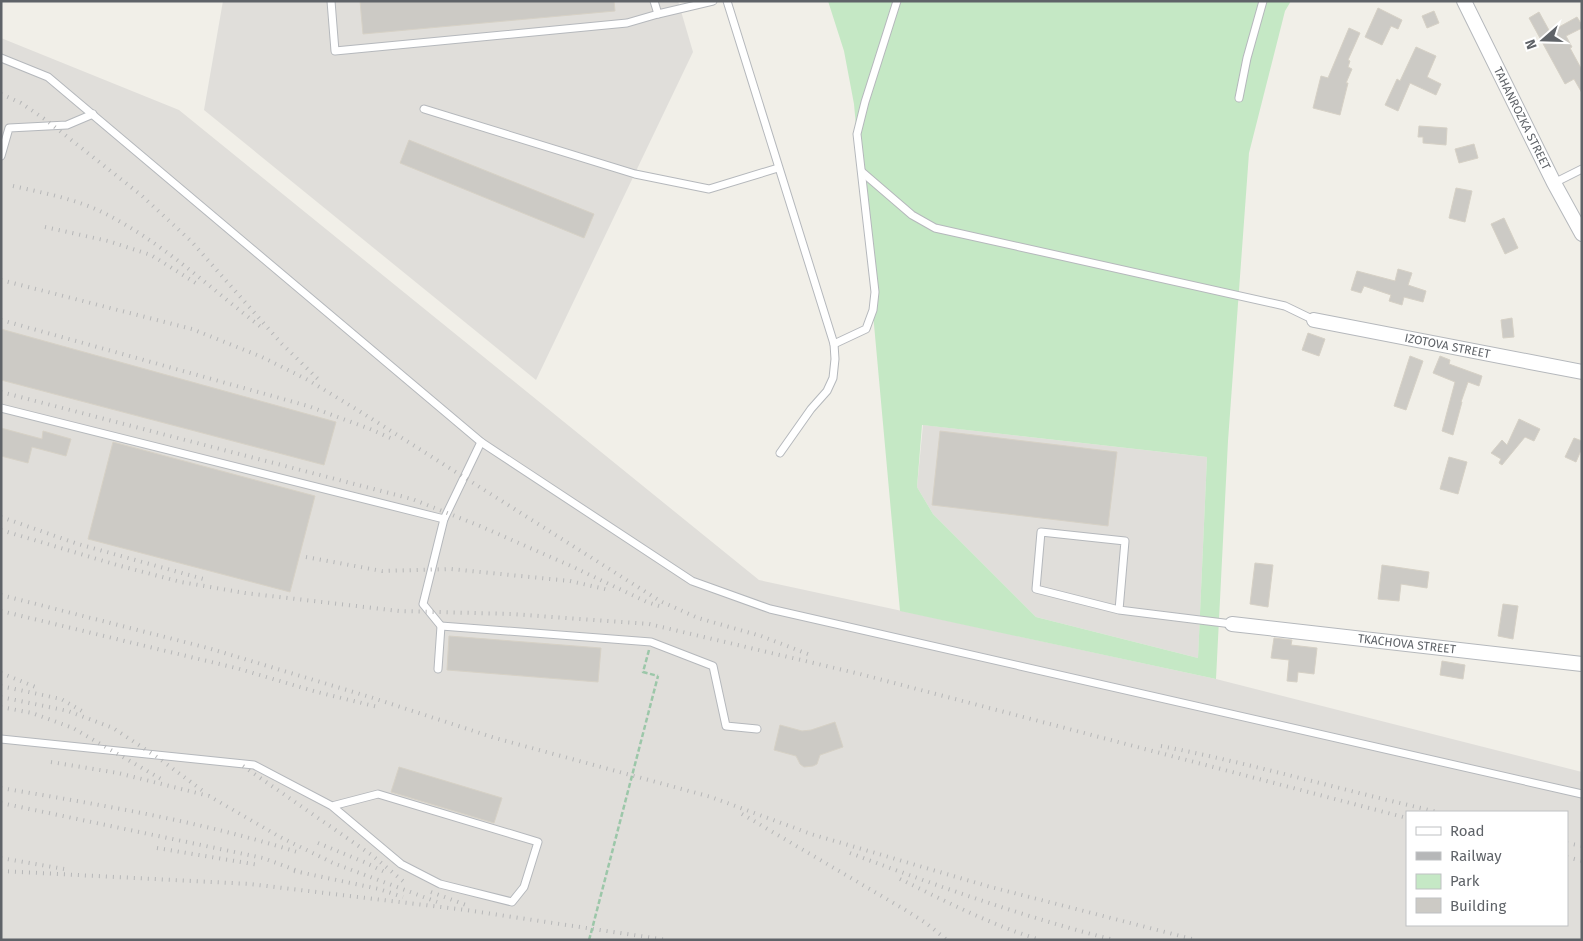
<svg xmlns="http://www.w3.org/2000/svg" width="1583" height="941" font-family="'Fira Sans',sans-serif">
<rect width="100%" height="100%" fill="#f1efe8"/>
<!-- industrial -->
<g fill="#e0deda" fill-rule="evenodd">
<polygon points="223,1 678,1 693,52 536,380 204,110"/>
<path d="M1,38L179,110L759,580L1216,679L1582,772V940H1ZM1407,812H1567V925H1407Z"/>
<polygon points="923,425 1207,457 1198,658 1036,617 933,514 917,487"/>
</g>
<!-- green -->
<path fill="#c5e8c5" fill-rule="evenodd" d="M828,1H1291L1285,11L1249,153L1228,441L1216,679L900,611L854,104L844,51ZM922,425L1207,457L1198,658L1036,617L933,514L917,487Z"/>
<!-- building -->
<g fill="#cccac5" stroke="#d6d1c6">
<polygon points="360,1 614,1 615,11 363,34"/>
<polygon points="1378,8 1402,20 1398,29 1391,26 1382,45 1365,37"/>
<polygon points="1434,11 1439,23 1427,28 1422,16"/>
<polygon points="1539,12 1550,32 1577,17 1582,25 1582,28 1566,36 1572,47 1570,48 1582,70 1582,93 1574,79 1565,84 1529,18"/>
<polygon points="1349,28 1360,33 1348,60 1350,61 1348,67 1352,69 1346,83 1348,83 1340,115 1313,108 1321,76 1328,78"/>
<polygon points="1416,47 1436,56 1427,77 1441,84 1436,95 1410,83 1398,111 1385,105 1397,79 1400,81"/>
<polygon points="1419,126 1447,128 1446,145 1423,143 1423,137 1418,137"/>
<polygon points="409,140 594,214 584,238 400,163"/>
<polygon points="1474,144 1478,158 1459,163 1455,149"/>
<polygon points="1456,188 1472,191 1465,222 1449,218"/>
<polygon points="1504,218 1518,248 1505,254 1491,224"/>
<polygon points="1398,269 1412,273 1408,285 1426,291 1423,302 1404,297 1402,305 1389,301 1391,295 1364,286 1361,293 1351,290 1357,271 1395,281"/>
<polygon points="1512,318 1514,337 1503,338 1501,320"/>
<polygon points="1,329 336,422 324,465 1,380"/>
<polygon points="1308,333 1325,339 1319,356 1302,350"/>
<polygon points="1410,356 1423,361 1406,410 1394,406"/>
<polygon points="1440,356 1450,360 1449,364 1482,376 1479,386 1468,382 1461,402 1462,402 1453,435 1442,431 1455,382 1433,373"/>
<polygon points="1519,419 1540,429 1534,441 1525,437 1502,465 1499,463 1501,459 1491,453 1502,440 1507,445"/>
<polygon points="1,428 42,439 43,431 71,439 66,456 32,447 28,463 1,456"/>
<polygon points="940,431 1117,452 1108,526 932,505"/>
<polygon points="1574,438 1582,441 1582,448 1576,462 1565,457"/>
<polygon points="113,442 315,496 290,592 88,539"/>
<polygon points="1449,457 1467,462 1458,494 1440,489"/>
<polygon points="1255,563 1273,565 1268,607 1250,604"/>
<polygon points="1382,565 1429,572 1427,588 1401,584 1399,601 1378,599"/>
<polygon points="1503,604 1518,606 1513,639 1498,636"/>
<polygon points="449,636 601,648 598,682 447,670"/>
<polygon points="1274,638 1292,640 1291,645 1317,648 1314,674 1298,672 1297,682 1287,681 1289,660 1271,658"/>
<polygon points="1442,661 1465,665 1463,679 1440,675"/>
<polygon points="835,722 843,747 820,755 817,764 813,766 804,767 800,764 796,756 774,750 780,725 802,731 811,730"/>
<polygon points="399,767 502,798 494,823 391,792"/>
</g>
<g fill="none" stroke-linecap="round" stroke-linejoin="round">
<!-- service casing -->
<g stroke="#b5b8bc" stroke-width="9">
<g id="service">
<polyline points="331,1 335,51 627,23 658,14 713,1"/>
<polyline points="654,1 658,14"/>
<polyline points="727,1 834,344 835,359 833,378 827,391 811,409 780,453"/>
<polyline points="1,58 48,77 481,442 692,581 770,609 1582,794"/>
<polyline points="1239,98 1247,58 1263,1"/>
<polyline points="424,109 635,174 709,189 778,168"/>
<polyline points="1,156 9,128 67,125 93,114"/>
<polyline points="862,172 912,215 935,228 1285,306 1314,320"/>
<polyline points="1554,183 1582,169"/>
<polyline points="834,344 866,329 873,310 875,292 857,134 865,102 897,1"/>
<polyline points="1,408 444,519"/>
<polyline points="1119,610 1125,541 1041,532 1036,589 1119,610 1232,624"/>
<polyline points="441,626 651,642 713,666 726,726 757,729"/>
<polyline points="438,669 441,626 423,604 444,519 481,442"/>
<polyline points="1,739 254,765 332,806 401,864 440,884 512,902 524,887 538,842 378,794 332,806"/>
</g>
</g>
<!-- minor casing -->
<g stroke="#b5b8bc" stroke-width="16">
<g id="minor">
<path id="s1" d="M1464,1L1554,183L1582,234"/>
<path id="s2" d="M1314,320L1582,372"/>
<path id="s3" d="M1232,624L1582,664"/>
</g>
</g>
<!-- path -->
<g stroke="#9cc7a9" stroke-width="2.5" stroke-dasharray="5 2.5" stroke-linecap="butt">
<polyline points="649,650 643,672 658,676"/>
<polyline points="589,940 591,933"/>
</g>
<!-- service -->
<use href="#service" stroke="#fff" stroke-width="7"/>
<!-- minor -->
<use href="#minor" stroke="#fff" stroke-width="14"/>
<!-- rail -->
<g stroke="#b6b7b8" stroke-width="4" stroke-dasharray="1 6" stroke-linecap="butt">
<polyline points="1,94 21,103 46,120 141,195 191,241 282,344 320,381"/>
<path d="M13,186C44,193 76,199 104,213C162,242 210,288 261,327"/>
<polyline points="45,227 108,241 151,255 199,285"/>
<polyline points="1,280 192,329 262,357 308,380 364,414 660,601 698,618 761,636 813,656"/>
<polyline points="1,320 308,406 370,429 395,440"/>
<polyline points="1,392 412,499 480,526 571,566 647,602 662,607"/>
<polyline points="1,517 78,544 207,580"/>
<polyline points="1,530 117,565 181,582 245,593 399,611 512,614 649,624 860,674 1407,818"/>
<polyline points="306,557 382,571 451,569 570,581 609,590"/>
<polyline points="1,595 208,648 370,697 495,738 711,797 811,834 987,886 1196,940"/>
<polyline points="1,611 236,668 317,692 378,707"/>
<polyline points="1,673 38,688"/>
<polyline points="1,686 61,699 82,711"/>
<polyline points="1,697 68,711 113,728 157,757 203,791"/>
<polyline points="1,707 32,713 73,728 161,779"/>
<path d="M1161,746C1254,764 1345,791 1438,812"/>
<polyline points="51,762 118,773 209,796 280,837 333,863 437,902"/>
<polyline points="243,766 373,856 404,882"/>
<path d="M1,788C101,805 200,821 297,852"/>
<polyline points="1,803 263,858 301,872"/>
<polyline points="742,814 902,908 926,923 947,940"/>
<polyline points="318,843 364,862 385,872"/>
<polyline points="1567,843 1582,846"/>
<polyline points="157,848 259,865"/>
<path d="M850,853C937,886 1024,917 1114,940"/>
<polyline points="1567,857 1582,861"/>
<polyline points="1,858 64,869"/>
<polyline points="1,871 250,884 466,910 667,940"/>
<polyline points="294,871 379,889 403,897"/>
<path d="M900,879C945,901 993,926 1041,940"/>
<polyline points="431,892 466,905"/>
</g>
<!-- path-bridge -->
<polyline stroke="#9cc7a9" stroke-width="2.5" stroke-dasharray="5 2.5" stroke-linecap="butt" points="591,933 658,676"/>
</g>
<g text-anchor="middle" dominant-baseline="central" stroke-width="4.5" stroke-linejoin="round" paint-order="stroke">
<!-- street labels -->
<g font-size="12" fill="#5f6368" stroke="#fff">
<text stroke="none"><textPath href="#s1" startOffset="131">TAHANROZKA STREET</textPath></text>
<text stroke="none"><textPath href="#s2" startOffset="136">IZOTOVA STREET</textPath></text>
<text stroke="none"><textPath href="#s3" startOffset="176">TKACHOVA STREET</textPath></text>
</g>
</g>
<!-- border -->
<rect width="1583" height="941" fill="none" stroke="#5f6368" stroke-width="5"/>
<!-- legend -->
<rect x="1406" y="811" width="162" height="115" fill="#ffffff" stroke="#bfc1c3"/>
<rect x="1416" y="827" width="25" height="8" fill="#ffffff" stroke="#bfc1c3"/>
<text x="1450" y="836" font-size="15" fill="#5f6368">Road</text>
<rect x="1416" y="852" width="25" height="8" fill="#b6b7b8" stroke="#bfc1c3"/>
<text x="1450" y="861" font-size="15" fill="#5f6368">Railway</text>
<rect x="1416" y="874" width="25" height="15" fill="#c5e8c5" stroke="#bfc1c3"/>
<text x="1450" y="886" font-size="15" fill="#5f6368">Park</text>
<rect x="1416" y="898" width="25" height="15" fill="#cccac5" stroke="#bfc1c3"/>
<text x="1450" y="911" font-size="15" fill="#5f6368">Building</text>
<!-- north arrow -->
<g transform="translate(1543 40) rotate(250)" stroke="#ffffff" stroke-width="4" paint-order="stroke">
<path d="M0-4L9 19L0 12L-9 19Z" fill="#5f6368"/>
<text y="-8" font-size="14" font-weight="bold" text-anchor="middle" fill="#5f6368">N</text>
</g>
</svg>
